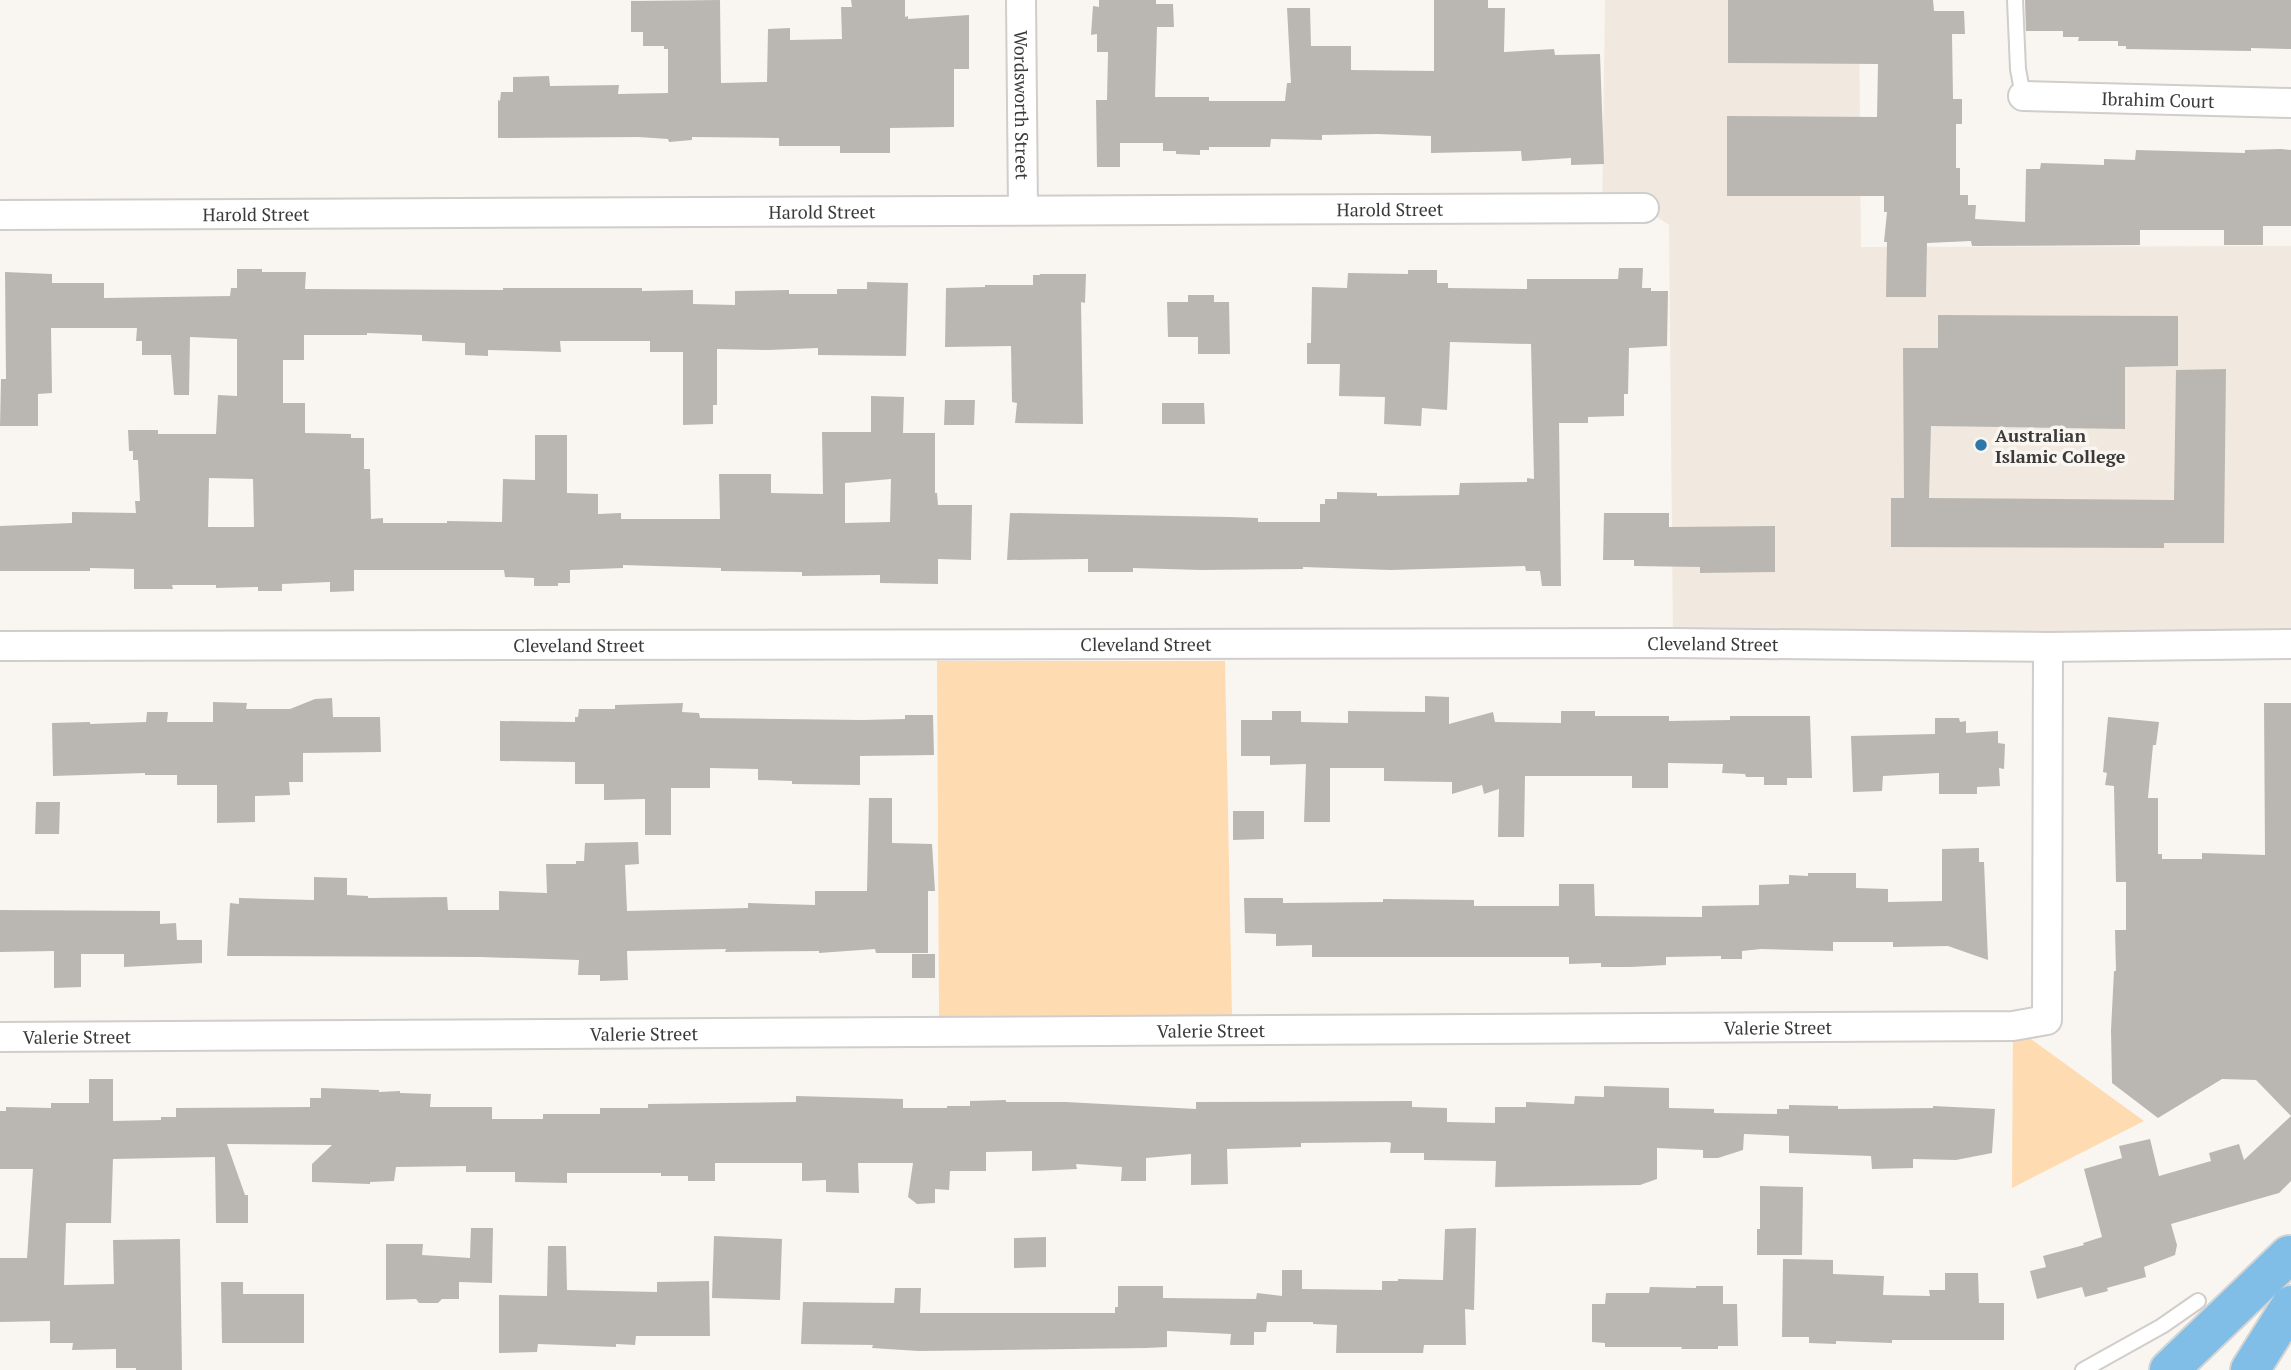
<svg xmlns="http://www.w3.org/2000/svg" width="2291" height="1370" font-family="'PT Serif',serif">
<rect width="100%" height="100%" fill="#f9f6f2"/>
<!-- built -->
<polygon fill="#f1e9df" points="1605,0 1859,0 1861,247 2291,246 2291,644 1673,643 1669,225 1644,208 1602,215"/>
<!-- green -->
<g fill="#fedbb1">
<polygon points="937,661 1225,661 1232,1015 939,1016"/>
<polygon points="2013,1026 2144,1121 2012,1188"/>
</g>
<!-- building -->
<g fill="#bab7b3" fill-rule="evenodd">
<polygon points="720,0 721,83 767,82 768,29 790,28 790,40 842,39 841,7 852,7 851,0 905,0 905,17 908,16 908,19 969,15 969,69 954,69 954,127 890,128 890,153 840,153 840,146 779,146 779,138 692,137 692,140 669,142 668,139 638,137 498,138 498,100 500,101 501,92 513,92 513,77 549,76 550,86 619,85 618,94 668,93 668,49 664,49 664,46 643,46 643,32 631,32 631,1"/>
<polygon points="1099,0 1156,0 1156,4 1173,4 1174,27 1157,27 1155,97 1209,97 1209,101 1285,101 1287,83 1291,83 1287,8 1310,8 1311,46 1351,46 1351,70 1434,71 1434,0 1488,0 1488,8 1505,8 1504,52 1554,49 1555,55 1600,54 1604,164 1571,165 1571,158 1522,161 1521,151 1431,153 1431,136 1377,134 1322,135 1322,140 1271,139 1270,147 1209,147 1209,150 1200,150 1200,155 1176,154 1176,151 1163,151 1163,143 1120,143 1120,167 1097,167 1096,100 1107,100 1108,52 1097,52 1097,34 1091,35 1093,6 1099,7"/>
<polygon points="1728,0 1933,0 1934,11 1964,11 1965,34 1952,34 1953,99 1962,99 1962,124 1956,124 1956,168 1960,168 1960,195 1968,195 1968,205 1976,205 1975,219 2025,222 2026,169 2040,169 2041,163 2104,165 2104,159 2135,160 2136,150 2245,153 2245,150 2281,149 2291,150 2291,226 2263,226 2263,245 2224,245 2224,230 2140,230 2140,245 1972,246 1971,241 1927,243 1926,297 1886,297 1887,242 1884,242 1887,212 1884,212 1884,196 1727,196 1727,116 1877,117 1878,64 1728,63"/>
<polygon points="2025,0 2291,0 2291,49 2251,48 2251,51 2126,49 2126,46 2118,46 2118,41 2078,41 2079,37 2063,37 2063,31 2026,31"/>
<polygon points="1619,268 1643,268 1642,288 1651,288 1651,291 1668,291 1667,346 1629,348 1628,394 1624,394 1624,416 1588,417 1588,423 1559,423 1561,586 1542,586 1540,571 1526,571 1525,566 1391,570 1303,567 1303,569 1201,570 1133,568 1133,572 1088,572 1088,559 1007,560 1010,513 1230,517 1258,518 1258,522 1320,522 1320,504 1325,504 1325,499 1337,499 1337,492 1377,493 1377,496 1459,495 1460,483 1527,482 1527,478 1534,479 1531,344 1450,342 1447,410 1422,408 1421,426 1384,424 1385,397 1339,396 1340,364 1307,364 1307,343 1311,343 1312,287 1347,288 1348,273 1408,274 1408,270 1437,270 1437,283 1448,283 1448,288 1527,289 1527,279 1618,279"/>
<path d="M237,269H262V272H306L305,289L503,290V288H642V291L693,290V304L735,305V291L789,290V294H837V289H867V282L908,283L906,356L818,355V348L768,350L717,349V405H713V424L683,425V352H650V341H560L561,352L488,350V356L465,355V343L422,341V335L367,333V335H304V360H283V403H305V433L351,434V438H364V469H370L371,519L383,518V523H447V521L502,522L503,479L535,480V435H567V493L598,494V514L621,513V519H720L719,474H771V493L823,494L822,432H871V396L904,397L903,433H935V493H937L938,505H972L971,560L938,559V584L880,583V575L802,576V572L721,571V568L623,565V568L570,570V583H558V586H534V578L505,577L504,570H354V591L330,592V582L282,584V591H258V587L216,588V585H172L173,589H134V569L90,568V571H0V526L72,523V512L136,513L135,501H140L138,460H133V451H129L128,430H158V434H216L218,395L237,396V339L190,337L189,395H174L171,355H142V341H136L137,328H51L52,393L38,394V426H0L1,379H6L5,272L52,274V283H104V298L230,296L231,288H237ZM209,478L253,479L254,527H208ZM891,479L890,522L845,523V483Z"/>
<polygon points="1040,274 1086,274 1085,303 1081,302 1083,424 1015,423 1017,403 1012,402 1011,346 945,347 946,288 985,287 985,285 1033,285 1033,275 1040,275"/>
<polygon points="1188,295 1214,295 1214,302 1229,302 1230,354 1198,354 1198,337 1168,337 1167,302 1188,302"/>
<polygon points="1938,315 2178,316 2178,366 2125,367 2125,429 1931,426 1929,498 2174,500 2176,370 2226,369 2224,543 2164,543 2164,548 1891,547 1891,498 1904,498 1903,348 1938,348"/>
<polygon points="945,400 975,400 974,425 944,425"/>
<polygon points="1162,403 1204,403 1205,424 1162,424"/>
<polygon points="1604,513 1669,513 1669,527 1775,526 1775,572 1700,573 1700,567 1634,566 1634,560 1603,560"/>
<polygon points="1425,696 1449,697 1449,724 1493,712 1495,722 1561,723 1561,711 1595,711 1595,716 1669,716 1669,721 1730,720 1730,716 1810,716 1812,778 1787,778 1787,785 1764,785 1764,777 1746,777 1745,774 1722,773 1723,764 1668,763 1668,788 1632,788 1632,776 1525,776 1524,837 1498,837 1499,789 1484,794 1482,785 1452,794 1452,782 1384,781 1384,768 1330,768 1330,822 1304,822 1306,764 1270,765 1270,756 1241,756 1241,720 1272,720 1272,711 1301,711 1301,722 1348,723 1348,711 1425,712"/>
<polygon points="332,698 333,717 380,717 381,752 303,753 303,782 289,782 290,795 255,796 255,822 217,823 217,785 177,785 177,775 145,775 145,773 53,776 52,723 90,722 90,724 146,722 147,712 168,712 167,722 213,722 213,702 247,703 246,709 290,709 315,699"/>
<polygon points="683,703 682,712 699,713 700,718 862,720 905,719 905,715 933,715 934,755 860,756 860,785 792,784 792,781 758,780 758,769 710,768 710,788 671,788 671,835 645,835 645,799 604,800 604,784 575,784 575,762 500,761 500,721 575,722 575,717 578,717 579,709 615,709 615,705"/>
<polygon points="2264,703 2291,703 2291,1181 2279,1193 2171,1224 2177,1245 2175,1255 2144,1267 2146,1277 2107,1288 2108,1291 2085,1297 2082,1287 2037,1299 2030,1271 2046,1267 2043,1256 2084,1245 2083,1243 2102,1237 2084,1169 2122,1158 2119,1146 2150,1139 2159,1176 2211,1161 2209,1153 2239,1144 2244,1160 2291,1116 2256,1080 2222,1079 2158,1118 2112,1083 2111,1030 2114,971 2116,971 2115,930 2126,930 2126,882 2116,882 2114,786 2105,785 2107,773 2103,772 2108,717 2159,722 2156,745 2153,745 2148,798 2158,798 2158,854 2162,854 2162,859 2202,859 2202,853 2265,855"/>
<polygon points="1935,718 1959,718 1960,722 1966,721 1966,733 1998,731 1998,743 2005,744 2004,769 1999,768 2000,786 1977,787 1977,794 1939,794 1939,773 1883,776 1882,791 1853,792 1851,736 1935,734"/>
<polygon points="869,798 892,798 892,843 932,844 935,891 928,891 928,953 876,953 875,949 819,953 819,951 725,952 726,949 627,951 628,980 600,981 600,975 578,975 579,960 480,957 227,956 230,903 239,904 239,898 314,900 314,877 347,878 347,895 368,896 368,898 447,897 448,910 499,910 499,891 547,893 546,864 576,864 576,861 584,861 585,843 638,842 639,864 625,865 627,911 748,908 748,903 815,905 815,891 867,891"/>
<polygon points="36,802 60,802 59,834 35,834"/>
<polygon points="1233,811 1264,811 1264,839 1233,840"/>
<polygon points="1979,848 1979,862 1984,862 1988,960 1948,946 1893,947 1893,942 1833,942 1833,951 1761,949 1742,951 1742,959 1721,959 1721,956 1666,957 1666,965 1631,967 1601,967 1601,963 1569,964 1569,957 1312,957 1312,945 1276,946 1276,934 1245,933 1244,898 1283,898 1283,903 1383,902 1383,899 1474,900 1474,906 1559,906 1559,884 1594,884 1595,916 1702,917 1702,906 1759,905 1759,885 1789,884 1789,875 1808,876 1808,873 1856,873 1856,888 1888,889 1888,902 1942,901 1942,849"/>
<polygon points="0,910 160,911 160,924 176,923 177,940 202,940 202,963 124,967 124,954 81,954 81,987 54,988 54,951 0,952"/>
<rect x="912" y="954" width="23" height="24"/>
<polygon points="89,1079 113,1079 113,1121 161,1120 161,1117 176,1117 176,1108 310,1107 310,1098 321,1098 321,1088 379,1090 379,1092 400,1091 400,1093 431,1094 430,1107 492,1107 492,1119 543,1119 543,1114 600,1114 600,1108 648,1108 648,1104 796,1102 796,1096 903,1099 903,1108 947,1108 947,1106 970,1106 970,1101 1006,1100 1006,1102 1066,1102 1196,1109 1196,1102 1412,1101 1412,1107 1447,1108 1447,1122 1495,1123 1495,1107 1526,1107 1526,1102 1574,1104 1575,1096 1604,1097 1604,1086 1669,1088 1669,1108 1714,1109 1714,1113 1777,1114 1777,1109 1789,1109 1789,1105 1838,1106 1838,1109 1933,1108 1933,1106 1995,1109 1992,1153 1956,1160 1913,1159 1913,1168 1872,1169 1871,1156 1789,1153 1789,1136 1744,1134 1743,1150 1718,1158 1703,1158 1703,1150 1657,1148 1657,1179 1640,1185 1495,1187 1496,1161 1424,1160 1424,1153 1390,1153 1391,1143 1388,1142 1301,1143 1301,1147 1227,1149 1228,1184 1191,1185 1191,1154 1146,1158 1146,1181 1121,1181 1122,1167 1076,1164 1077,1169 1032,1171 1032,1151 986,1152 986,1171 950,1171 949,1190 935,1189 935,1203 917,1204 908,1197 913,1163 858,1163 859,1193 826,1192 826,1180 802,1181 802,1163 715,1163 715,1181 688,1181 688,1176 661,1176 661,1173 567,1173 567,1183 515,1182 515,1172 466,1172 466,1166 396,1167 394,1181 370,1182 370,1184 312,1182 312,1164 332,1145 227,1144 245,1195 248,1195 248,1223 216,1223 215,1157 113,1159 111,1223 66,1223 64,1285 114,1284 113,1240 180,1239 182,1370 136,1370 136,1368 116,1368 116,1349 72,1350 73,1343 50,1343 50,1321 0,1322 0,1258 27,1258 33,1169 0,1169 0,1111 6,1111 6,1107 51,1108 51,1103 89,1103"/>
<polygon points="1760,1186 1803,1187 1802,1255 1757,1255 1757,1229 1760,1229"/>
<polygon points="471,1228 493,1228 492,1283 459,1282 459,1299 442,1299 438,1303 419,1303 416,1299 386,1300 386,1244 423,1244 422,1255 470,1258"/>
<polygon points="1476,1228 1474,1310 1465,1309 1466,1345 1424,1345 1423,1353 1336,1353 1337,1325 1313,1324 1313,1322 1267,1322 1266,1332 1254,1332 1254,1345 1230,1345 1231,1334 1167,1331 1167,1347 1146,1348 919,1351 872,1348 873,1345 801,1344 803,1302 894,1303 895,1288 921,1288 920,1313 1115,1313 1115,1307 1118,1307 1118,1286 1163,1286 1163,1298 1256,1299 1257,1293 1282,1296 1282,1270 1302,1270 1302,1289 1382,1290 1382,1281 1398,1281 1398,1279 1443,1280 1445,1229"/>
<polygon points="714,1236 782,1239 780,1300 712,1298"/>
<polygon points="1046,1237 1046,1267 1014,1268 1014,1238"/>
<polygon points="548,1246 566,1246 567,1290 657,1292 657,1282 709,1281 710,1336 636,1336 635,1345 616,1344 616,1347 538,1344 537,1352 499,1353 499,1295 547,1296"/>
<polygon points="1783,1259 1833,1260 1833,1274 1884,1276 1883,1295 1930,1296 1929,1290 1945,1290 1945,1273 1978,1273 1979,1303 2004,1303 2004,1340 1892,1340 1892,1343 1836,1341 1836,1344 1809,1343 1809,1337 1782,1337"/>
<polygon points="221,1282 243,1282 243,1294 304,1294 304,1343 222,1343"/>
<polygon points="1696,1286 1723,1286 1723,1304 1737,1304 1738,1346 1718,1346 1718,1349 1681,1349 1682,1347 1605,1347 1605,1343 1592,1342 1592,1304 1605,1304 1606,1293 1649,1293 1650,1287 1696,1288"/>
</g>
<g fill="none" stroke-linecap="round" stroke-linejoin="round">
<!-- lane casing -->
<g stroke="#d0cdca" stroke-width="18">
<g id="lane">
<polyline points="2015,0 2018,69 2023,96"/>
<polyline points="2083,1370 2162,1326 2198,1301"/>
</g>
</g>
<!-- street casing -->
<g stroke="#d0cdca" stroke-width="32">
<g id="street">
<path id="s1" d="M1021,0L1023,210"/>
<path id="s2" d="M2023,96L2291,103"/>
<path id="s3" d="M0,215L1644,208"/>
<path id="s4" d="M0,646L1673,643L2048,647L2291,644"/>
<path id="s5" d="M0,1037L2013,1026L2047,1020L2048,647"/>
</g>
</g>
<!-- primary casing -->
<g stroke="#d4d4d3" stroke-width="42">
<g id="primary">
<polyline points="2169,1370 2289,1255"/>
<polyline points="2250,1370 2291,1305"/>
</g>
</g>
<!-- lane -->
<use href="#lane" stroke="#fff" stroke-width="14"/>
<!-- street -->
<use href="#street" stroke="#fff" stroke-width="28"/>
<!-- primary -->
<use href="#primary" stroke="#80bee7" stroke-width="38"/>
</g>
<!-- markers -->
<circle fill="#2d78ab" stroke="#f9f6f2" stroke-width="2.5" cx="1981" cy="445" r="7"/>
<g text-anchor="middle" dominant-baseline="central" stroke-width="7" stroke-linejoin="round" paint-order="stroke">
<!-- street labels -->
<g font-size="18" fill="#3b3a39" stroke="#f9f6f2">
<text stroke="none"><textPath href="#s2" startOffset="135">Ibrahim Court</textPath></text>
<text stroke="none"><textPath href="#s1" startOffset="105">Wordsworth Street</textPath></text>
<text stroke="none"><textPath href="#s3" startOffset="1390">Harold Street</textPath></text>
<text stroke="none"><textPath href="#s3" startOffset="822">Harold Street</textPath></text>
<text stroke="none"><textPath href="#s3" startOffset="256">Harold Street</textPath></text>
<text stroke="none"><textPath href="#s4" startOffset="1146">Cleveland Street</textPath></text>
<text stroke="none"><textPath href="#s4" startOffset="1713">Cleveland Street</textPath></text>
<text stroke="none"><textPath href="#s4" startOffset="579">Cleveland Street</textPath></text>
<text stroke="none"><textPath href="#s5" startOffset="1778">Valerie Street</textPath></text>
<text stroke="none"><textPath href="#s5" startOffset="1211">Valerie Street</textPath></text>
<text stroke="none"><textPath href="#s5" startOffset="644">Valerie Street</textPath></text>
<text stroke="none"><textPath href="#s5" startOffset="77">Valerie Street</textPath></text>
</g>
<!-- poi labels -->
<g font-size="18" font-weight="bold" fill="#3b3a39" stroke="#f9f6f2" text-anchor="start">
<text x="1995" y="435">Australian<tspan x="1995" dy="21">Islamic College</tspan></text>
</g>
</g>
</svg>
